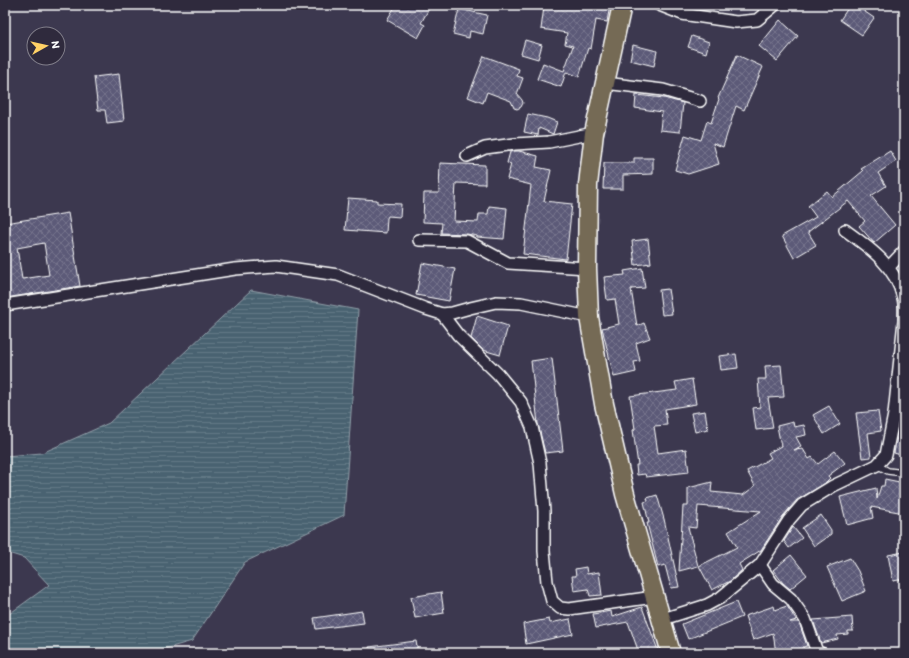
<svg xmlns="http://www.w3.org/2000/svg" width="909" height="658" font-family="Itim,sans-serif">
<defs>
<pattern id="water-rules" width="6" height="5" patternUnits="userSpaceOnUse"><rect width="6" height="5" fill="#496271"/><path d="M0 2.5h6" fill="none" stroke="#647a86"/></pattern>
<pattern id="building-cross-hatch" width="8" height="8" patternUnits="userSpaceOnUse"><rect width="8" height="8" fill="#5b5a78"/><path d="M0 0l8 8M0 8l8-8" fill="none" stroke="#74738c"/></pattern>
</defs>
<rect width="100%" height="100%" fill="#3c384f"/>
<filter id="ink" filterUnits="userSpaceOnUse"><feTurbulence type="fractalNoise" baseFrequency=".025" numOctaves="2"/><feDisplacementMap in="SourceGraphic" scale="8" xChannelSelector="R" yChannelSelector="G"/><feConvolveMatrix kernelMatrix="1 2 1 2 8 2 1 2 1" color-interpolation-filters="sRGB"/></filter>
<g filter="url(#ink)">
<!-- water -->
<polygon fill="url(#water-rules)" stroke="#92a1aa" points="251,290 358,310 344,515 245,562 192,641 151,653 5,653 5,617 49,585 24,558 5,552 5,456 42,453 109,423"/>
<!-- building -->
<g fill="url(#building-cross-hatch)" stroke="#fff" fill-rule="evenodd">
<polygon points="396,5 431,5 421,23 425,25 418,38 387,20"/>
<polygon points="547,5 610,5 607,22 596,20 591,49 588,48 579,77 566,72 561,87 537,79 543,63 564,71 573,46 565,44 567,33 541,29 544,7 547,7"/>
<polygon points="850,5 855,5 874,18 862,35 840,20"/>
<polygon points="459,9 487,15 483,34 470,31 469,38 453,34"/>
<polygon points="780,20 798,36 777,61 759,46"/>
<polygon points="692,36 709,42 706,53 688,47"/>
<polygon points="525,40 542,45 538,59 521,54"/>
<polygon points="633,45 657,51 654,66 630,60"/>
<polygon points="737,55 763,67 744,110 736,106 723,147 713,143 719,164 688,174 675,170 685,135 701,140 707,121 711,123 719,99 718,98"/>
<polygon points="484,56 519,69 517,76 523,78 517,94 522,100 523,103 521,107 517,109 514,108 511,101 487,92 483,103 468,97"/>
<polygon points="119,74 124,121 107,123 105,110 98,110 94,77"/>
<polygon points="636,95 664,98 683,103 680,132 660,130 662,112 635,108"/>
<polygon points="528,114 547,118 557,122 553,134 539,128 538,135 524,132"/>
<polygon points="513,151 519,151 538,156 536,167 551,170 544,201 572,204 566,259 523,254 531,185 507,179 511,164 507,163 510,152"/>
<polygon points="890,151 896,161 878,173 886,186 871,196 895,225 874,243 859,226 865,221 848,201 808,232 816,245 794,258 782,236 816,217 808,206 827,191 832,197 863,171 861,169"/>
<polygon points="634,158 653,158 653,174 623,175 623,189 603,189 604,163 634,163"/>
<polygon points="440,163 485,165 485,184 456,183 454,221 478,222 479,214 488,214 489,206 507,208 504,239 477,237 477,236 467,234 441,233 442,223 423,222 424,193 439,193"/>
<polygon points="348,198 377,200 377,203 401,204 400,217 388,216 387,218 386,233 345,230"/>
<path d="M68,213L80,286L6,298L5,290V223ZM44,243L49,275L22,279L17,248Z"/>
<polygon points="648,239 651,263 635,265 632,241"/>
<polygon points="422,263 455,269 449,301 416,295"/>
<polygon points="642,268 645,288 631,289 637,326 644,323 650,338 636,343 640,361 634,362 636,372 614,377 602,328 619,324 615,299 607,300 604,277 625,275 624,271"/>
<polygon points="668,289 672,314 662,315 659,290"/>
<polygon points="477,316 508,326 500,355 483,350 471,338"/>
<polygon points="736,354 738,368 721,370 719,356"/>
<polygon points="552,358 563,451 545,453 538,424 531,361"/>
<polygon points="781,365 784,397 768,398 773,428 756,430 753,408 760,407 758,379 766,379 765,366"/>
<polygon points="692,379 696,404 665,409 667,425 654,426 658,453 686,449 689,472 646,477 645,474 637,475 636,465 638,465 633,430 635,429 630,396 677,390 675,382"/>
<polygon points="829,406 840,424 824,434 813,415"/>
<polygon points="902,409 904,409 904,456 894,453"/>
<polygon points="705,411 708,429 695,432 691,413"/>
<polygon points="878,411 881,431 868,433 871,457 862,458 856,413"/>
<polygon points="793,422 794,427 804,425 806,435 796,437 801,446 794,450 803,449 809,459 812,457 818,464 835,451 845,463 828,476 830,478 824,484 797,500 783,516 761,550 739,564 742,570 730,581 712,590 699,566 737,547 728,532 761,511 698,506 696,528 688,527 698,566 679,571 683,506 688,506 688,488 712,482 711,492 743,495 755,486 747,471 771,458 768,453 781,446 777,426"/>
<polygon points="885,479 904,483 904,513 871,507 873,518 847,525 840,497 876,488 877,499 881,486 884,486"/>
<polygon points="657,495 664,519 679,587 671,588 665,565 658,567 647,523 649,523 644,502 648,501 647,498"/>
<polygon points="821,515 831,530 831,534 814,546 802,528"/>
<polygon points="793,527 802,538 789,548 784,541"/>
<polygon points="904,552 904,579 893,581 888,555"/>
<polygon points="791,555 807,575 790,589 783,583 773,570"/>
<polygon points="850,558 858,571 866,591 842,601 827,567"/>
<polygon points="586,567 587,574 599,572 602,595 590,596 588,589 574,591 572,576 576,576 575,569"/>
<polygon points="441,592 444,613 415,618 411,597"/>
<polygon points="736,602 742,617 688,639 682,624"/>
<polygon points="774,606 775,610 787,606 796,620 790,622 799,622 807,646 803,647 804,653 776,653 773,633 753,640 745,616"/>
<polygon points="642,607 659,653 639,653 628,622 596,628 593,614 611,611 612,617"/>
<polygon points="362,611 364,623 316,629 314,618"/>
<polygon points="852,617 853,631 848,631 848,634 837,635 838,639 821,643 813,620"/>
<polygon points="549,619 550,623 570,619 573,634 526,644 523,624"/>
<polygon points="416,641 418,653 370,653 369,647"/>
</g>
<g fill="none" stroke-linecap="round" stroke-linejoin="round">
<!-- service casing -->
<g stroke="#fff" stroke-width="8">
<polyline id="service" points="877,465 888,471 904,473"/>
</g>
<!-- minor casing -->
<g stroke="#fff" stroke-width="14">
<g id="minor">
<polyline points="659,5 682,14 736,22 757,20 775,5"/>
<polyline points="605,83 663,90 700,101"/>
<polyline points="467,156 485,148 515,144 549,142 594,133"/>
<path d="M845,230C870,248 896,266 903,298C905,305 904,313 904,320"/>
<polyline points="419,240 467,241 508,263 587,268"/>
<polyline points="889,267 904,251"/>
<polyline points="5,305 235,269 276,266 338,275 426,309 442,314 452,313 470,308 496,302 521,303 589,317"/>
<polyline points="442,314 458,335 498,374 521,402 532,427 540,463 544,511 544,551 547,582 552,601 560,608 569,609 654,597"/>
<polyline points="760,565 773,584 791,599 805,619 817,652 821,653"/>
<polyline points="660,620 707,605 720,598 760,565 789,520 802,505 833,486 877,465 886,455 894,414 904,321"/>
</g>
</g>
<!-- primary casing -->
<g stroke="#fff" stroke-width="21">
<polyline id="primary" points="622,5 594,133 588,185 587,268 589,317 604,404 625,494 671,653"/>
</g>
<!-- service -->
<use href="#service" stroke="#2f2a3d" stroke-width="5.5"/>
<!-- minor -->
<use href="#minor" stroke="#2f2a3d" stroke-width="11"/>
<!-- primary -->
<use href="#primary" stroke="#756a55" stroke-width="18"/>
</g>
</g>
<!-- margin -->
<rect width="909" height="658" fill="none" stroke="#2f2a3d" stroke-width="20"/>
<rect x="10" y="10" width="889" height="638" fill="none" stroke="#fff" stroke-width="1.5" filter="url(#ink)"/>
<!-- north arrow -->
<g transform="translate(46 46) rotate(82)"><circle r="19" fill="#2f2a3d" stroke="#827f8b"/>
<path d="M0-3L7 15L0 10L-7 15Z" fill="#ffd166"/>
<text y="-6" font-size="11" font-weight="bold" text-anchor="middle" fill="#ffffff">N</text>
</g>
</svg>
